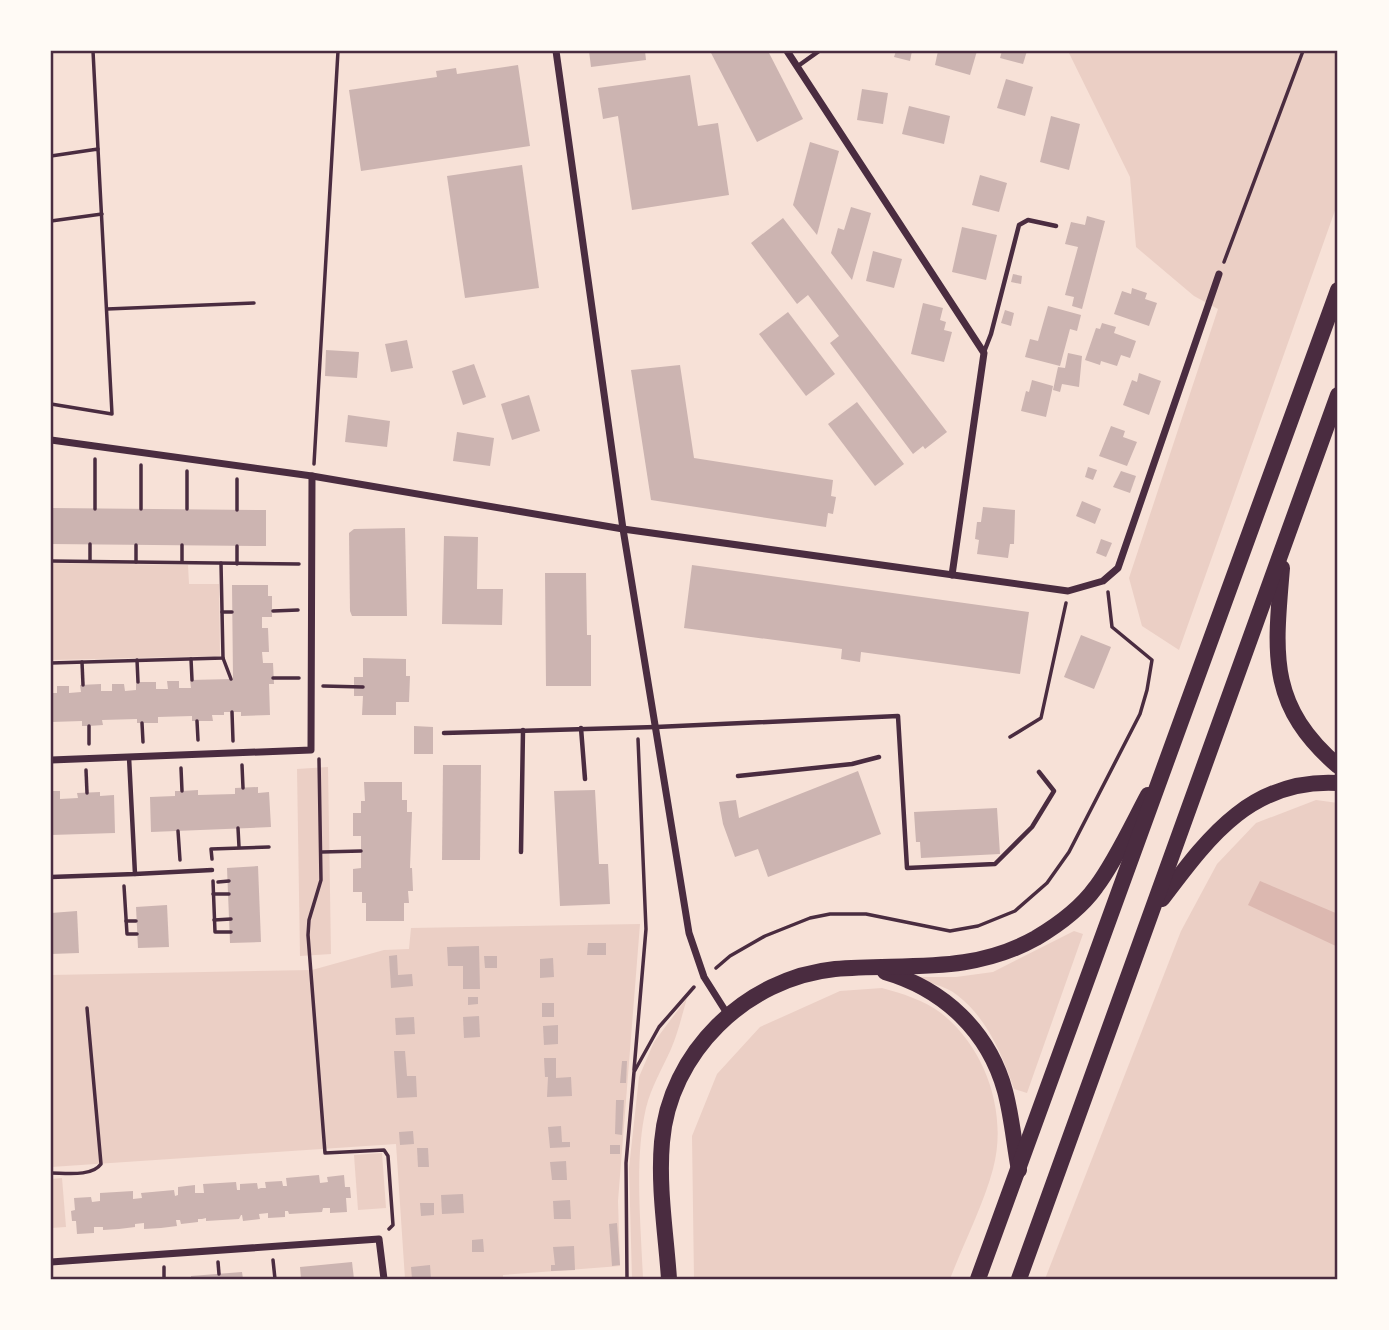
<svg xmlns="http://www.w3.org/2000/svg" width="1389" height="1330" font-family="'IBM Plex Sans',sans-serif">
<style>
.green{fill:#ebcfc5}
.water{fill:#dcb8b0}
.building{fill:#ccb4b1}
.lines{fill:none;stroke-linecap:round;stroke-linejoin:round}
.path{stroke:#4a2c40;stroke-width:3.5}
.service{stroke:#4a2c40;stroke-width:4.5}
.minor{stroke:#4a2c40;stroke-width:7}
.trunk{stroke:#4a2c40;stroke-width:16}
.neatline{fill:none;stroke:#4a2c40;stroke-width:2.5}
</style>
<rect width="100%" height="100%" fill="#f7e1d7"/>
<g class="green">
<polygon points="1068,51 1338,51 1338,202 1179,650 1142,626 1129,578 1218,309 1194,296 1136,247 1130,177"/>
<polygon points="51,563 188,565 189,584 219,584 220,656 51,660"/>
<polygon points="328,767 331,954 300,956 297,769"/>
<polygon points="1316,800 1338,803 1338,1279 1045,1279 1181,931 1217,864 1256,823"/>
<polygon points="640,924 618,1201 620,1266 503,1275 503,1279 405,1279 396,1144 51,1167 51,975 312,970 384,950 409,949 411,928"/>
<path d="M1074,931L1083,934L1027,1093L1014,1089C1002,1054 987,1018 957,995C945,985 925,982 910,977H956L993,972Z"/>
<path d="M882,988C903,994 924,1000 941,1013C986,1048 1008,1114 993,1169C984,1203 963,1245 950,1279H694L692,1136L717,1074L760,1027L840,991Z"/>
<path d="M687,998C682,1015 678,1033 671,1049C662,1069 651,1087 646,1108C634,1159 641,1226 643,1279H632L629,1168L639,1077L654,1042Z"/>
<polygon points="382,1153 386,1208 358,1210 354,1155"/>
<polygon points="62,1178 66,1227 51,1228 51,1179"/>
</g>
<polygon class="water" points="1260,881 1338,914 1338,947 1248,905"/>
<g class="building">
<polygon points="589,51 645,51 646,60 591,67"/>
<polygon points="710,51 768,51 803,119 757,142"/>
<polygon points="896,51 912,51 910,61 894,57"/>
<polygon points="938,51 977,51 970,75 935,65"/>
<polygon points="1002,51 1027,51 1023,64 1000,58"/>
<polygon points="518,65 530,146 361,171 349,90 437,77 436,71 456,68 457,74"/>
<polygon points="690,75 698,126 718,123 729,195 632,210 618,116 603,119 598,88"/>
<polygon points="1006,79 1033,87 1025,116 997,108"/>
<polygon points="862,89 888,93 883,124 857,120"/>
<polygon points="909,106 950,116 944,144 902,134"/>
<polygon points="1051,116 1080,124 1069,170 1040,162"/>
<polygon points="810,142 839,151 817,235 793,205"/>
<polygon points="522,165 539,288 465,298 447,176"/>
<polygon points="980,175 1007,183 999,212 972,205"/>
<polygon points="851,207 871,213 852,280 831,253 838,228 844,230"/>
<polygon points="1087,216 1105,221 1082,309 1072,306 1074,297 1065,295 1078,247 1065,244 1071,222 1085,225"/>
<polygon points="783,218 947,432 925,449 923,446 913,454 830,343 839,336 808,295 797,304 751,243"/>
<polygon points="962,227 997,235 986,280 952,272"/>
<polygon points="873,251 902,259 894,288 866,281"/>
<polygon points="1013,274 1022,276 1021,284 1011,282"/>
<polygon points="1132,288 1147,293 1145,299 1157,303 1149,326 1114,314 1122,291 1131,294"/>
<polygon points="923,303 943,308 940,320 946,322 944,330 952,332 944,362 911,354"/>
<polygon points="1048,306 1081,315 1077,331 1070,329 1060,366 1025,357 1030,339 1038,341"/>
<polygon points="1005,310 1014,313 1011,326 1001,323"/>
<polygon points="788,312 835,374 806,396 759,334"/>
<polygon points="1102,323 1116,327 1114,333 1136,341 1130,358 1121,355 1117,366 1101,361 1100,365 1085,360 1096,328 1100,329"/>
<polygon points="407,340 413,368 391,372 385,344"/>
<polygon points="326,350 359,352 357,378 325,376"/>
<polygon points="1068,353 1082,356 1079,387 1062,384 1060,392 1053,390 1058,367 1065,368"/>
<polygon points="474,364 486,397 463,405 452,371"/>
<polygon points="680,365 694,458 833,480 831,496 836,497 833,514 828,513 826,527 651,500 631,370"/>
<polygon points="1139,373 1161,381 1149,415 1123,405 1132,380 1137,382"/>
<polygon points="1032,380 1053,386 1046,417 1021,411 1026,391 1029,392"/>
<polygon points="529,395 540,431 512,440 501,404"/>
<polygon points="857,402 904,464 875,486 828,424"/>
<polygon points="348,415 390,421 387,447 345,442"/>
<polygon points="1111,426 1125,431 1123,437 1137,442 1127,466 1099,456"/>
<polygon points="457,432 494,438 490,466 453,461"/>
<polygon points="1088,467 1097,470 1093,480 1085,477"/>
<polygon points="1121,471 1136,476 1130,493 1113,487"/>
<polygon points="1082,501 1101,509 1095,524 1076,516"/>
<polygon points="983,507 1015,510 1014,544 1010,544 1008,558 977,554 979,540 975,539 977,522 981,522"/>
<polygon points="51,508 266,510 266,546 51,544"/>
<polygon points="405,528 407,616 352,616 350,611 349,533 354,529"/>
<polygon points="444,536 478,537 477,589 503,589 502,625 442,624"/>
<polygon points="1101,539 1112,543 1106,557 1096,553"/>
<polygon points="692,565 1029,612 1020,674 861,652 860,662 841,659 842,649 684,628"/>
<polygon points="545,573 586,573 587,635 591,635 591,686 546,686"/>
<polygon points="232,585 268,585 268,596 272,596 272,617 262,617 262,628 268,628 269,652 262,652 263,663 273,663 274,684 269,684 270,715 241,716 241,712 224,712 224,715 212,715 213,721 192,721 192,716 158,717 158,723 137,723 137,719 102,720 103,725 89,726 82,726 82,721 51,722 51,693 57,693 57,686 69,686 69,693 81,692 80,685 101,684 101,691 112,691 112,684 124,684 125,691 136,690 136,682 156,682 156,689 168,689 167,681 179,681 179,688 191,688 190,680 233,679"/>
<polygon points="1081,635 1111,647 1094,689 1064,677"/>
<polygon points="363,658 406,659 406,676 410,676 409,702 396,702 396,715 362,715 363,696 354,696 354,677 363,677"/>
<polygon points="414,726 433,727 433,754 414,754"/>
<polygon points="443,765 481,765 480,860 442,860"/>
<polygon points="858,771 881,834 768,877 758,849 735,857 723,824 719,802 736,800 739,818"/>
<polygon points="364,782 402,782 402,800 407,800 407,812 412,812 410,868 412,868 413,891 408,891 409,903 404,903 404,921 366,921 366,903 362,903 362,892 353,892 353,869 361,868 361,836 353,836 353,813 361,813 361,801 365,801"/>
<polygon points="258,787 258,793 269,792 271,827 151,832 150,797 175,796 175,791 182,791 198,790 198,795 235,794 235,788"/>
<polygon points="595,790 599,864 608,864 610,904 560,906 554,791"/>
<polygon points="51,791 60,791 60,799 78,798 77,793 100,792 100,796 114,795 115,833 51,835"/>
<polygon points="997,808 1000,854 921,858 920,842 916,842 914,812"/>
<polygon points="258,866 261,942 230,943 227,868"/>
<polygon points="167,905 169,947 138,948 136,907"/>
<polygon points="77,911 79,953 51,954 51,913"/>
<polygon points="588,943 606,943 606,955 587,955"/>
<polygon points="479,946 480,989 463,989 463,966 448,966 447,947"/>
<polygon points="397,955 398,975 412,974 413,986 391,988 389,956"/>
<polygon points="484,956 497,956 497,968 485,968"/>
<polygon points="553,958 554,977 540,978 540,959"/>
<polygon points="468,997 478,997 478,1004 468,1005"/>
<rect x="542" y="1003" width="12" height="14"/>
<polygon points="479,1016 480,1037 464,1038 463,1017"/>
<polygon points="414,1017 415,1034 396,1035 395,1018"/>
<polygon points="558,1025 558,1044 544,1045 543,1026"/>
<polygon points="394,1051 405,1051 407,1076 416,1076 417,1097 397,1098"/>
<polygon points="544,1058 556,1058 556,1078 571,1077 572,1096 547,1097 548,1077 545,1077"/>
<polygon points="622,1061 627,1061 626,1083 620,1083"/>
<polygon points="616,1100 624,1100 622,1135 615,1134"/>
<polygon points="561,1126 562,1142 570,1142 570,1147 550,1148 548,1127"/>
<polygon points="413,1131 414,1144 400,1145 399,1132"/>
<rect x="610" y="1145" width="10" height="9"/>
<polygon points="417,1148 428,1148 429,1167 418,1167"/>
<polygon points="566,1161 567,1180 552,1180 550,1162"/>
<polygon points="319,1175 320,1183 328,1182 327,1177 344,1175 345,1187 350,1187 351,1198 346,1198 347,1212 330,1213 330,1208 323,1208 322,1212 289,1214 288,1211 285,1211 285,1217 268,1218 268,1213 259,1214 260,1219 243,1221 242,1215 241,1215 239,1219 206,1221 206,1218 202,1219 198,1219 198,1222 181,1224 180,1220 176,1220 177,1226 161,1228 144,1229 144,1223 135,1224 135,1227 119,1229 103,1230 103,1227 94,1227 94,1233 77,1234 76,1221 72,1221 71,1211 75,1210 74,1198 91,1197 92,1202 100,1201 100,1193 133,1191 133,1199 142,1198 141,1193 174,1190 175,1196 178,1195 178,1187 195,1185 195,1193 204,1193 203,1184 220,1183 236,1182 237,1190 240,1190 240,1184 257,1183 258,1189 261,1188 266,1188 265,1182 282,1181 283,1186 287,1186 286,1178"/>
<polygon points="463,1194 464,1213 442,1214 441,1195"/>
<polygon points="570,1200 571,1219 554,1219 553,1201"/>
<polygon points="420,1203 434,1203 434,1215 421,1216"/>
<polygon points="617,1223 620,1265 612,1266 609,1224"/>
<polygon points="483,1239 484,1252 472,1252 472,1240"/>
<polygon points="574,1246 575,1270 551,1271 551,1265 555,1265 553,1247"/>
<polygon points="352,1262 354,1279 301,1279 300,1267"/>
<polygon points="430,1265 431,1279 412,1279 411,1267"/>
<polygon points="242,1272 243,1279 191,1279 191,1276"/>
</g>
<g class="lines">
<g class="path">
<polyline points="93,51 98,149"/>
<polyline points="51,156 98,149 112,414 51,404"/>
<polyline points="51,221 102,214"/>
<polyline points="1224,262 1303,51"/>
<polyline points="107,309 254,303"/>
<polyline points="314,464 338,51"/>
<polyline points="95,509 95,459"/>
<polyline points="141,509 141,465"/>
<polyline points="187,509 187,471"/>
<polyline points="237,510 237,479"/>
<polyline points="237,546 237,564"/>
<polyline points="90,560 90,544"/>
<polyline points="51,561 299,564"/>
<polyline points="182,561 182,545"/>
<polyline points="136,562 136,545"/>
<polyline points="273,611 298,610"/>
<polyline points="222,612 232,612"/>
<polyline points="223,658 231,679"/>
<polyline points="191,659 192,680"/>
<polyline points="137,660 138,682"/>
<polyline points="82,662 83,685"/>
<polyline points="51,663 223,658 221,563"/>
<polyline points="273,678 299,678"/>
<polyline points="323,686 363,687"/>
<polyline points="232,712 233,741"/>
<polyline points="197,721 198,740"/>
<polyline points="142,723 143,742"/>
<polyline points="89,726 89,744"/>
<polyline points="1010,737 1041,718 1066,603"/>
<polyline points="319,759 321,880 309,920 308,935 325,1153 384,1150 388,1156 393,1225 389,1229"/>
<polyline points="242,765 243,788"/>
<polyline points="181,768 182,791"/>
<polyline points="86,770 87,793"/>
<polyline points="238,828 239,847"/>
<polyline points="178,831 180,860"/>
<polyline points="322,852 361,851"/>
<polyline points="212,859 211,849 269,847"/>
<polyline points="213,881 215,932 231,932"/>
<polyline points="218,882 229,881"/>
<polyline points="124,886 127,934 137,934"/>
<polyline points="213,894 229,894"/>
<polyline points="214,920 231,919"/>
<polyline points="126,921 136,921"/>
<polyline points="716,968 730,956 765,936 810,918 830,914 866,914 950,931 978,926 1015,911 1047,883 1069,852 1140,714 1147,690 1152,660 1112,627 1108,592"/>
<polyline points="634,1070 646,929 638,739"/>
<path d="M51,1173C65,1173 92,1177 101,1164L87,1008"/>
<polyline points="273,1260 275,1279"/>
<polyline points="218,1262 219,1274"/>
<polyline points="164,1267 164,1279"/>
<polyline points="627,1279 626,1163 634,1072 659,1027 694,987"/>
</g>
<g class="service">
<polyline points="798,66 819,51"/>
<polyline points="984,352 991,334 1019,225 1028,220 1056,226"/>
<polyline points="581,728 585,779"/>
<polyline points="444,733 656,727 898,716 907,868 995,864 1032,827 1054,791 1039,772"/>
<polyline points="738,776 852,764 879,757"/>
<polyline points="521,852 523,730"/>
<polyline points="135,874 212,870"/>
<polyline points="51,877 135,874 129,757"/>
</g>
<g class="minor">
<polyline points="556,51 623,529 689,933 704,977 728,1015"/>
<polyline points="787,51 984,353 952,575"/>
<polyline points="51,440 312,476 623,529 1068,591 1103,581 1118,568 1219,274"/>
<polyline points="51,760 311,750 312,476"/>
<polyline points="51,1262 379,1239 384,1279"/>
</g>
<g class="trunk">
<path d="M1282,568C1275,653 1267,705 1338,766"/>
<path d="M1162,899C1208,838 1251,778 1338,783"/>
<path d="M885,972C944,989 989,1032 1005,1091C1012,1117 1014,1144 1019,1170"/>
<path d="M669,1279C666,1234 658,1187 662,1142C669,1053 746,978 835,969C906,963 970,975 1036,938C1058,925 1081,908 1096,887C1115,862 1133,823 1148,795"/>
<polyline points="978,1279 1338,290"/>
<polyline points="1019,1279 1338,395"/>
</g>
</g>
<rect width="1389" height="1330" fill="none" stroke="#fffaf5" stroke-width="105"/>
<rect x="52" y="52" width="1284" height="1226" class="neatline"/>
</svg>
